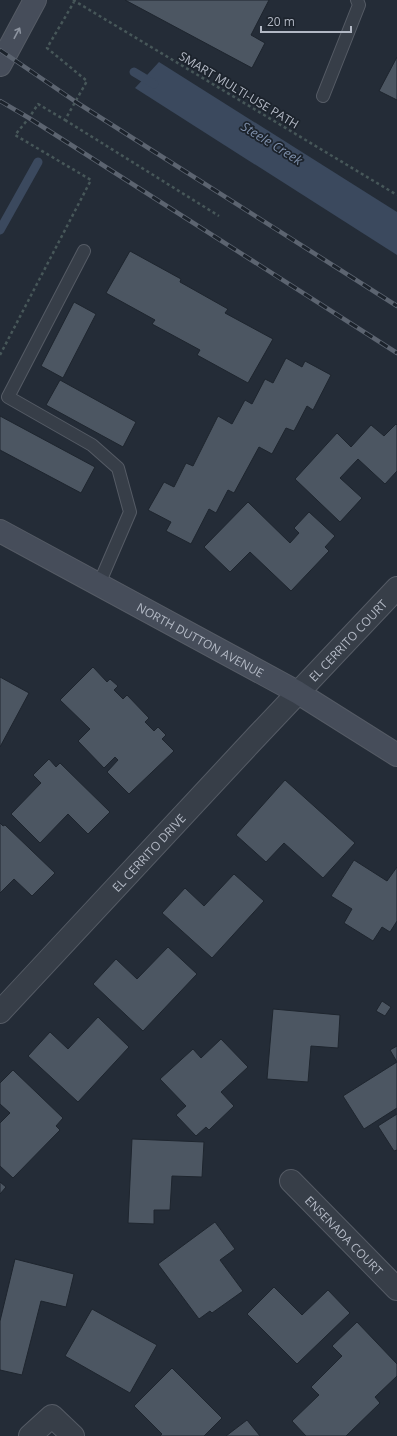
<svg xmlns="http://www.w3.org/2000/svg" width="397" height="1436" font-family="'Open Sans',sans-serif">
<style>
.water{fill:#3b495e}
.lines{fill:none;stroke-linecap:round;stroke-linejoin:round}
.stream{stroke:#3b495e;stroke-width:9}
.building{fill:#4c5662;stroke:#1e252e}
.service-casing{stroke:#555b65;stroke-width:14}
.minor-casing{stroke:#555b65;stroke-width:24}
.secondary-casing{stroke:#555b65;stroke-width:24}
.path{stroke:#475759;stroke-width:2.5;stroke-dasharray:3 3;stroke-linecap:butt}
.service{stroke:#373e48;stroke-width:12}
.minor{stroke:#373e48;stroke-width:22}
.secondary{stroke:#464d5a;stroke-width:22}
.rail-casing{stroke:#5c6470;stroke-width:4.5}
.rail{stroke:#1c232c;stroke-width:3;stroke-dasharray:9;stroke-linecap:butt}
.oneway{stroke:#8c939f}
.labels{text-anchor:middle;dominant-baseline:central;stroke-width:3.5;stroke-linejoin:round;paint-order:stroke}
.street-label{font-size:12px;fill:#b2b8c4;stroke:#1c232c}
.water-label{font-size:13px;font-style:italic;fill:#7d8ea9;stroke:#1c232c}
</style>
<rect width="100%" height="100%" fill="#242c37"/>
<polygon class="water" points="159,62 397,212 397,255 135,88"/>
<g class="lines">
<g class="stream">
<polyline points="134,72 154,84"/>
<polyline points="0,230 38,162"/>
</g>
</g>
<g class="building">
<polygon points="125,0 269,0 251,35 265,43 252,68"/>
<polygon points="397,57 397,100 379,91"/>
<polygon points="130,251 181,279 180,282 228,309 225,313 273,339 248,383 197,355 200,350 152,324 155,320 106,293"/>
<polygon points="74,302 96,314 63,378 41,366"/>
<polygon points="286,358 302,367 305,361 331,375 313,410 307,406 294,431 286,428 272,454 259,447 234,493 228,490 216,513 209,509 191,544 166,531 171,522 148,510 164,482 174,487 186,463 193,466 218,416 232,424 245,400 252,404 265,379 273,383"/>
<polygon points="60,380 136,422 123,447 46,405"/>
<polygon points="0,416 95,467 81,493 0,450"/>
<polygon points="396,424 397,425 397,471 385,484 358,459 340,478 362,498 340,522 295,479 337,433 351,447 371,425 384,436"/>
<polygon points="248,502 290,543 299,533 294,528 309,512 335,536 325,547 329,551 291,591 250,552 230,572 204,547"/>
<polygon points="93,667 107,682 110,679 118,686 114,690 123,699 127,695 149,718 145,722 154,731 158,727 166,735 162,739 174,751 129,794 107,772 118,760 115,757 104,768 78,741 90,729 60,700"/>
<polygon points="0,677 29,693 0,747"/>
<polygon points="49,759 56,767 60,763 110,812 88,834 68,814 40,843 11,814 41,783 33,775"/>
<polygon points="285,780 355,843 323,878 284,843 266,862 236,835"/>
<polygon points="0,823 3,826 5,825 55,873 32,896 14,879 0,893"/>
<polygon points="354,860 387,881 397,867 397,921 390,932 382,927 373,941 344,923 352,909 331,896"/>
<polygon points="234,874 264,901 212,958 162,913 185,888 204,906"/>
<polygon points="168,947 197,974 143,1031 93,984 116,959 137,979"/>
<polygon points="382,1001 391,1007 385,1016 376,1011"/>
<polygon points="273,1009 340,1015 338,1048 311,1046 308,1082 267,1079"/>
<polygon points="98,1017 129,1047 78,1102 28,1056 50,1032 68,1049"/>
<polygon points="221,1039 248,1067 221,1092 234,1106 209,1130 206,1127 196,1136 176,1115 186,1106 160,1079 193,1049 201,1058"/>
<polygon points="397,1046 397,1108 364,1129 343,1096 397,1062 390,1050"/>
<polygon points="13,1070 63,1118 56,1126 60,1130 13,1178 0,1166 0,1123 10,1113 0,1104 0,1083"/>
<polygon points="397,1114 397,1150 394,1151 378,1126"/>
<polygon points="132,1139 204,1142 202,1177 172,1176 170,1210 154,1210 154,1224 128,1223"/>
<polygon points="0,1182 6,1187 0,1194"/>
<polygon points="215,1222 235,1249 220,1260 243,1291 212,1313 210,1311 199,1319 158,1264"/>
<polygon points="15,1259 74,1274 66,1307 41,1301 22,1375 0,1370 0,1321"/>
<polygon points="274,1287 302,1315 328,1290 350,1313 297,1364 247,1314"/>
<polygon points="92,1309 157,1345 130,1393 65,1356"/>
<polygon points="357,1322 397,1364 397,1376 375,1397 380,1403 346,1436 306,1436 292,1421 319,1395 311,1387 342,1356 332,1346"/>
<polygon points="172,1368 222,1418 204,1436 160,1436 162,1434 134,1406"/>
<polygon points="247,1420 260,1436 226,1436"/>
</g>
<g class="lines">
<g class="service-casing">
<g id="service">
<polyline points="323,96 359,5 357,0"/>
<polyline points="84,251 8,397 92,445 118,468 130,512 99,584"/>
</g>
</g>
<g class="minor-casing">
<g id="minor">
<path id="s1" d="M0,1012L257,736L397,588"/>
<path id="s2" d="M291,1181L397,1289"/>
<polyline points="30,1436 52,1416 73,1436"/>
</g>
</g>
<g class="secondary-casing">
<g id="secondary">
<polyline points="0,65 35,0"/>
<path id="s3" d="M0,531L297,692L397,755"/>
</g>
</g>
<g class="path">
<polyline points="73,0 397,195"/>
<polyline points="65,120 219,216"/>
<polyline points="0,355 91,180 15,135 29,118 38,104 65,120 87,81 47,48 74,2"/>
</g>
<use href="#service" class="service"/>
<use href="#minor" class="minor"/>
<use href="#secondary" class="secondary"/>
<g class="rail-casing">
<g id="rail">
<polyline points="0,50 76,102 397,306"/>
<polyline points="0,101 29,118 397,353"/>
</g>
</g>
<use href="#rail" class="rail"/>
</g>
<defs><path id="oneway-shaft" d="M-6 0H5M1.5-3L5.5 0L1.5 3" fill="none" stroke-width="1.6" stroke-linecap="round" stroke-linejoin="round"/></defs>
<use class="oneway" href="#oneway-shaft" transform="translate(17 33) rotate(-62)"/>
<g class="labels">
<g class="street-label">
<text transform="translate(239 90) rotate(31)">SMART MULTI-USE PATH</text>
<text stroke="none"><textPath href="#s3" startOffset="228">NORTH DUTTON AVENUE</textPath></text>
<text stroke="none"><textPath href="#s1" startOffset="509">EL CERRITO COURT</textPath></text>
<text stroke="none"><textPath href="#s1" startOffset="218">EL CERRITO DRIVE</textPath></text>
<text stroke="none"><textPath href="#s2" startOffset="76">ENSENADA COURT</textPath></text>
</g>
<g class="water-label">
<text transform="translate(272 143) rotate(32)">Steele Creek</text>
</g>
</g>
<path d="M261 26v6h90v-6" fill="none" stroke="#b2b8c4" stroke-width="2"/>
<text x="267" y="26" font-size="12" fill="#b2b8c4" stroke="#1c232c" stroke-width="3" paint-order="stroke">20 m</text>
</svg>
